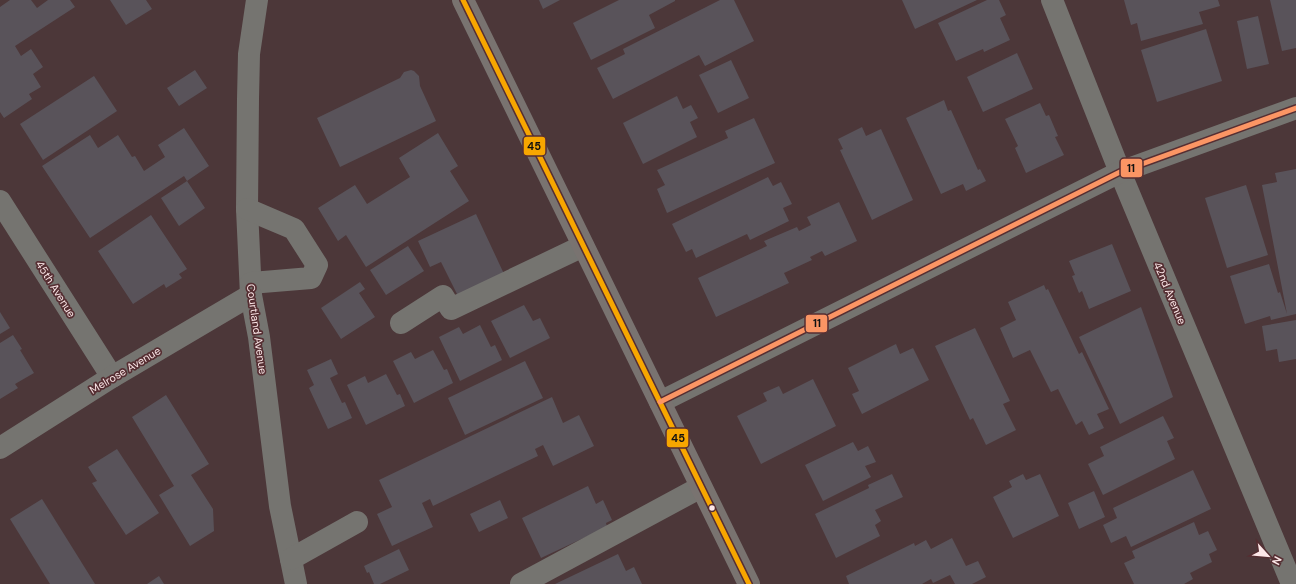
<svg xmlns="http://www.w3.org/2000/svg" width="1296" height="584" font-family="'DM Sans',sans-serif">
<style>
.building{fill:#59535a}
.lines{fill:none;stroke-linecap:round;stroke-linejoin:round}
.minor{stroke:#757470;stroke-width:22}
.major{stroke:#797370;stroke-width:22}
.bus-1-casing{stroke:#552e32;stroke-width:8}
.bus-2-casing{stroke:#552e32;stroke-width:8}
.bus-1{stroke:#f7a600;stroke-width:5}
.bus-2{stroke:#fb9564;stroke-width:5}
.bus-dot{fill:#fce7e8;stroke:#552e32;stroke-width:1.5}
.labels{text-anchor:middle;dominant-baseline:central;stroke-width:3.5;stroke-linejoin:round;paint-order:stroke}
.street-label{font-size:11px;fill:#fce7e8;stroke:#552e32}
.line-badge{stroke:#552e32;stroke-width:1.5}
.pale-badge-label{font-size:11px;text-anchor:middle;font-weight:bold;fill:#111}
</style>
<rect width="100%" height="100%" fill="#4c3739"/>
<g class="building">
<polygon points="10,0 31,0 37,8 48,0 70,0 75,7 15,46 21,56 31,49 43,67 33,74 41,87 29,94 32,99 4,118 0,112 0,7"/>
<polygon points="110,0 146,0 152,9 126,25"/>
<polygon points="539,0 560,0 543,9"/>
<polygon points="619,0 675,0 675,1 649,15 655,28 591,60 573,23"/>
<polygon points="720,0 734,0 754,41 705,66 699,55 613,99 597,68 625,54 623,49"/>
<polygon points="902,0 977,0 915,29"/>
<polygon points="987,0 999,0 1006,15 1000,18 1010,40 984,52 983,49 956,61 938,23"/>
<polygon points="1124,0 1218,0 1220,6 1199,12 1203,24 1141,41 1137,23 1131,25"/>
<polygon points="1270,0 1296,0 1296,48 1282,51"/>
<polygon points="1258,16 1269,64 1247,69 1237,21"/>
<polygon points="1206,29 1222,81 1157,102 1141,50"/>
<polygon points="1017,53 1033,89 983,112 967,77"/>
<polygon points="731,60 749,98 718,113 699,75"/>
<polygon points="195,70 207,88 179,106 167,88"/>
<polygon points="411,70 414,71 419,76 420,86 436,121 340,167 317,118 400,78 404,72"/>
<polygon points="94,76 117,111 43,160 20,124"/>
<polygon points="677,96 683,109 691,105 698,118 690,122 697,137 643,164 623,123"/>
<polygon points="944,100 948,111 951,110 978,170 980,169 986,181 966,191 963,184 941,194 906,118"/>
<polygon points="1040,103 1046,116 1049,115 1058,136 1055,137 1064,155 1026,173 1015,148 1018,146 1005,119"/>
<polygon points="754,118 775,163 667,213 657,189 665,185 657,170 728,138 725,131"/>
<polygon points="862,127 866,136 881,129 913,200 872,220 840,150 843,149 838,139"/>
<polygon points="184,128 209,166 187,181 184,176 90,238 42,166 90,135 98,148 118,135 132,157 135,156 144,171 165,157 158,145"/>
<polygon points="438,133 458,166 450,171 469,201 366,267 346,235 338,241 318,208 355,185 367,204 410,177 399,158"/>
<polygon points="1296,169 1296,314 1271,320 1270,316 1245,324 1230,276 1269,264 1278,293 1280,292 1287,314 1262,185 1277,182 1275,173"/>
<polygon points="768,177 773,186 781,182 792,204 783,208 789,221 750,240 747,234 696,258 692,249 686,252 672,224"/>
<polygon points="187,181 205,208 179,226 161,198"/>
<polygon points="1246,185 1268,255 1227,268 1205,198"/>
<polygon points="839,202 857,241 825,256 822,251 810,257 812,260 784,273 789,283 716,317 698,278 767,246 764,241 797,227 799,231 811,225 807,217"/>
<polygon points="476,214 505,276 459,298 441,262 430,267 418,241"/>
<polygon points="151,215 187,269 179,274 182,278 166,288 164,284 133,304 98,251"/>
<polygon points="1112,244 1131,291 1089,309 1082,291 1079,293 1072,276 1075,275 1069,261"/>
<polygon points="408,246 424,271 386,295 370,270"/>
<polygon points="360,282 365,289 359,293 375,317 341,339 321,308"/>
<polygon points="1044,285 1046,290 1048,289 1079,354 1082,352 1109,409 1097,414 1104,428 1089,435 1082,421 1076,425 1058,389 1051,392 1030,350 1013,358 1000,328 1016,320 1008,302"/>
<polygon points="524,305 533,321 540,318 550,338 510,358 491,321"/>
<polygon points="1141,307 1173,397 1120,424 1079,337"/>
<polygon points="0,312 10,328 0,334"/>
<polygon points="1296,320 1296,359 1279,362 1277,349 1266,351 1262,326"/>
<polygon points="480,325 491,347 495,345 502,360 460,381 439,337 459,327 463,334"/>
<polygon points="975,328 1010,401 1003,404 1016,430 986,445 973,418 970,420 935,346"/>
<polygon points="13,335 22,349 20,350 34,373 15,384 18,388 0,399 0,343"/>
<polygon points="896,344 900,354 913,348 929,380 862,414 852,394 859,391 848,368"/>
<polygon points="433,350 444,370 447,369 453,383 414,403 393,361 411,352 415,359"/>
<polygon points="331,359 338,374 330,378 342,403 345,402 352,418 328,429 309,388 314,385 307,370"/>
<polygon points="525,361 543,398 465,435 448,398"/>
<polygon points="386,374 397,395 400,394 405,406 366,425 347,385 365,376 368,383"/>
<polygon points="813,379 836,426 761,464 737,416 767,401 763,393 779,386 783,394"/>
<polygon points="166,395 209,464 191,475 213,509 214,531 190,546 159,495 174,486 132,417"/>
<polygon points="552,397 563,423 579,415 594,446 553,466 543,445 535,449 538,456 433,506 430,499 422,503 433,527 392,546 377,514 392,507 379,480"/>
<polygon points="1163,416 1174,438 1167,441 1175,459 1103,495 1088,464 1104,456 1100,447"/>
<polygon points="853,442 858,451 868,446 876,462 865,466 871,477 823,501 805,465"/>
<polygon points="117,449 159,513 126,535 92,483 97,481 88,467"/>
<polygon points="1193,470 1211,509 1131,547 1126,536 1111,543 1103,525 1117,518 1113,508"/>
<polygon points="892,474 903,497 875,510 881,521 875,525 880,536 836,558 815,514 869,488 868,485"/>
<polygon points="1023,474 1026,480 1040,474 1059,516 1013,538 993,497 1012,487 1009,481"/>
<polygon points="588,486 596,504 603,500 612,520 606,523 607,527 541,558 522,518"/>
<polygon points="1094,491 1105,517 1079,529 1068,503"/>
<polygon points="42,499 95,584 50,584 10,519"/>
<polygon points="500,500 508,518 479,532 470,514"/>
<polygon points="1194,522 1199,535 1208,531 1217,550 1209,554 1212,562 1190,573 1193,579 1184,584 1134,584 1124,563 1135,558 1132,551"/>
<polygon points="952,538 966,566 978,561 986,577 972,584 955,584 950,575 933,583 931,579 922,584 849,584 846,576 914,543 915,546 926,540 931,549"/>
<polygon points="399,549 409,570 380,584 374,584 369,572 367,573 364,566"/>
<polygon points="618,554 626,571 634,567 642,584 555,584"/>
<polygon points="159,576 164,584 147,584"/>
</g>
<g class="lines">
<g class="minor">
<polyline points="257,0 249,54 248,99 247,209 251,295 259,337 280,506 296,584"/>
<polyline points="1052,0 1120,172 1292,584"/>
<polyline points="0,201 112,377"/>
<polyline points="247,209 294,229 317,265 311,278 251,283"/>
<polyline points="401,323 443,296 451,309 583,246"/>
<polyline points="660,402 1120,172 1296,108"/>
<polyline points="0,448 112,377 251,295"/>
<polyline points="291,559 357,522"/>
<polyline points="521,584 701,487"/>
</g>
<polyline class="major" points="463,0 749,584"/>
<g class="bus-1-casing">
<polyline id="bus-1" points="463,0 749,584"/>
</g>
<g class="bus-2-casing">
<polyline id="bus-2" points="660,402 1120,172 1296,108"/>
</g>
<use href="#bus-1" class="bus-1"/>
<use href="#bus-2" class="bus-2"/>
</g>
<circle class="bus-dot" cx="712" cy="508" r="3.5"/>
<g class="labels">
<g class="street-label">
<text transform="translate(56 289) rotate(58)">45th Avenue</text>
<text transform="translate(1170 293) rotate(67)">42nd Avenue</text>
<text transform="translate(257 329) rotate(82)">Courtland Avenue</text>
<text transform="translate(125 370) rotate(-31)">Melrose Avenue</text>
</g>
</g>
<g class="line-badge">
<rect x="523" y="136" width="23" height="20" rx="4" fill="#f7a600"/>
<rect x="1120" y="158" width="23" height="20" rx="4" fill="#fb9564"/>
<rect x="805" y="314" width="23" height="19" rx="4" fill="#fb9564"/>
<rect x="666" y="428" width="23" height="20" rx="4" fill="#f7a600"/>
</g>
<g class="pale-badge-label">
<text x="534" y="150">45</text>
<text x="1131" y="172">11</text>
<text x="817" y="327">11</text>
<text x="678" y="442">45</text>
</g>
<g transform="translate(1268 556) rotate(117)" stroke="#552e32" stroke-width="3" paint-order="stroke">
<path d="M0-3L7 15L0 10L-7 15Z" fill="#fce7e8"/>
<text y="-6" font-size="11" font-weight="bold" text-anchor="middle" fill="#fce7e8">N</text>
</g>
</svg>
